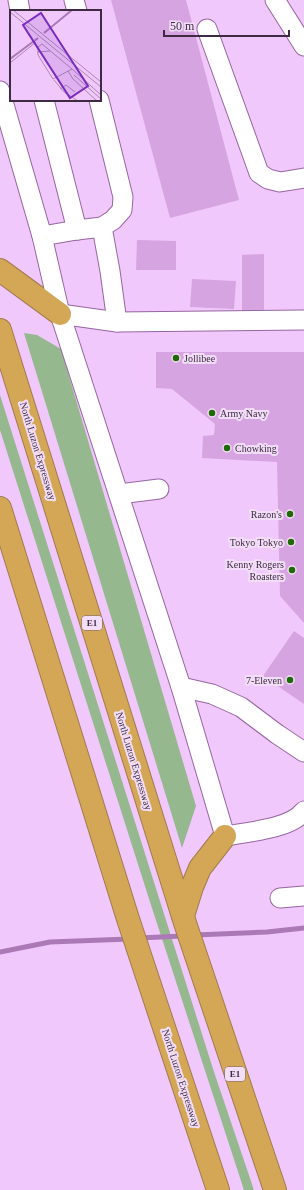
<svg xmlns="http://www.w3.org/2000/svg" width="304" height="1190" font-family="'Times New Roman',serif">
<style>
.green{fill:#96b88f}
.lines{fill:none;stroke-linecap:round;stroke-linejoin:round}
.stream{stroke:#ab79b6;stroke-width:5}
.building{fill:#d7a4e2}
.minor-casing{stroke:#9666a1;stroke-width:21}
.highway-casing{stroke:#a07b4f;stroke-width:24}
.minor{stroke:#fff;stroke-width:19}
.highway{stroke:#d4a756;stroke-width:22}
.poi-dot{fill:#1f6905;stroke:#f3def7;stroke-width:1.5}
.labels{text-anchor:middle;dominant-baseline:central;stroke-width:4;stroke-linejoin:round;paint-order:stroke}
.shield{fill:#f3def7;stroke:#746079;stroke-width:1}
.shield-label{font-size:9px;font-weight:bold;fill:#3e2a43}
.poi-label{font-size:10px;fill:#3e2a43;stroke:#f3def7;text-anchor:end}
.street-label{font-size:10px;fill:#3e2a43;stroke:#f3def7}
.inset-river{fill:none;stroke:#ab79b6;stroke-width:2}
.inset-road{fill:none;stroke:#a989b1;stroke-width:1}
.view{fill:#7b2cbf;fill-opacity:0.15;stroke:#7b2cbf;stroke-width:2}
.inset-edge{fill:none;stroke:#3e2a43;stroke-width:2}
</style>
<rect width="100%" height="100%" fill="#f1c8fb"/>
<g class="green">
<polygon points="24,333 37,335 61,349 196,806 182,848"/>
<polygon points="0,395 214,1072 254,1190 244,1190 150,902 0,430"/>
</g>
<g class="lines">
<g class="stream">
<polyline points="195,935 267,932 304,928"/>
<polyline points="139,938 183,936"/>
<polyline points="0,952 50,942 129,939"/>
</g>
</g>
<g class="building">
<polygon points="111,0 186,0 239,200 170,218"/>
<polygon points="137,240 176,241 176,270 136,270"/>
<polygon points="264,254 264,311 242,311 242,255"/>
<polygon points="192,279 236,281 234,309 190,307"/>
<polygon points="156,352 304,352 304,623 280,596 277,462 202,458 203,436 214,435 215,424 172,389 156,388"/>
<polygon points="294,631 304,638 304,704 263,676"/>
</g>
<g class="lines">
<g class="minor-casing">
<g id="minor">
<polyline points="18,0 20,11"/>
<polyline points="74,0 77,11"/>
<polyline points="275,0 304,46"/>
<polyline points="207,29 259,173 268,179 280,182 304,178"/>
<path d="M0,91L42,236L60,314L181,687L225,836C247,832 291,829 304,811"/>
<polyline points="44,100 77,230"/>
<polyline points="102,227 110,271 117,322"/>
<polyline points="42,236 77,230 102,227 113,220 122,210 123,197 99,100"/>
<polyline points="60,314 117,322 304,320"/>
<polyline points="119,494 159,489"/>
<polyline points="181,687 212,694 241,707 277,734 304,752"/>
<polyline points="280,898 304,896"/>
</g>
</g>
<g class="highway-casing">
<g id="highway">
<polyline points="0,270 60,314"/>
<polyline points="0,330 185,923 275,1190"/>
<polyline points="0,508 128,919 218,1190"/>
<polyline points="183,916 192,887 200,868 225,836"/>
</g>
</g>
<use href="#minor" class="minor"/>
<use href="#highway" class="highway"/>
</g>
<g class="poi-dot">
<circle cx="176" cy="358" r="4"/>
<circle cx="212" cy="413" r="4"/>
<circle cx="227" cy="448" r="4"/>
<circle cx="290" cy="514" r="4"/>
<circle cx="291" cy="542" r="4"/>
<circle cx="292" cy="570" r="4"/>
<circle cx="290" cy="680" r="4"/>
</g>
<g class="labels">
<g class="shield">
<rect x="82" y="616" width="20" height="14" rx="3"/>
<rect x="225" y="1067" width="20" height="14" rx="3"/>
</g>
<g class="shield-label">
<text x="92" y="623">E1</text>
<text x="235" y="1074">E1</text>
</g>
<g class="poi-label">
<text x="184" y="358" text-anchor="start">Jollibee</text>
<text x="220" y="413" text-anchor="start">Army Navy</text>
<text x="235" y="448" text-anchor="start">Chowking</text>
<text x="282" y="514">Razon's</text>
<text x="283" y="542">Tokyo Tokyo</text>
<text x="284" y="564">Kenny Rogers<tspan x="284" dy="12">Roasters</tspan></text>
<text x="282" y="680">7-Eleven</text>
</g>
<g class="street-label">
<text transform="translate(38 451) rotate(73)">North Luzon Expressway</text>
<text transform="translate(134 761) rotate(73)">North Luzon Expressway</text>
<text transform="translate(181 1078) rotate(72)">North Luzon Expressway</text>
</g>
</g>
<g transform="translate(10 10)">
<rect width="91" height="91" fill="#f1c8fb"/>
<path class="inset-river" d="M34,23L62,0M0,49L28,28"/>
<path class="inset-road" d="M3,0L91,72M0,2L91,77M27,42L40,41M0,53L26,32M62,59L43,69L28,45V37L32,34L62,59L91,85M58,61L63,69L87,91M64,65L91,89M44,70L54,82L68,91M50,79L56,75L65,82"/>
<path class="view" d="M31,3L78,76L60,88L13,15Z"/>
<rect width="91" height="91" class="inset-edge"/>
</g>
<path d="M164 30v6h125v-6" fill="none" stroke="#3e2a43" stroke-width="2"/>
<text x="170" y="30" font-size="12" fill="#3e2a43" stroke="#f3def7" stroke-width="3" paint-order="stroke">50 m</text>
</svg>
